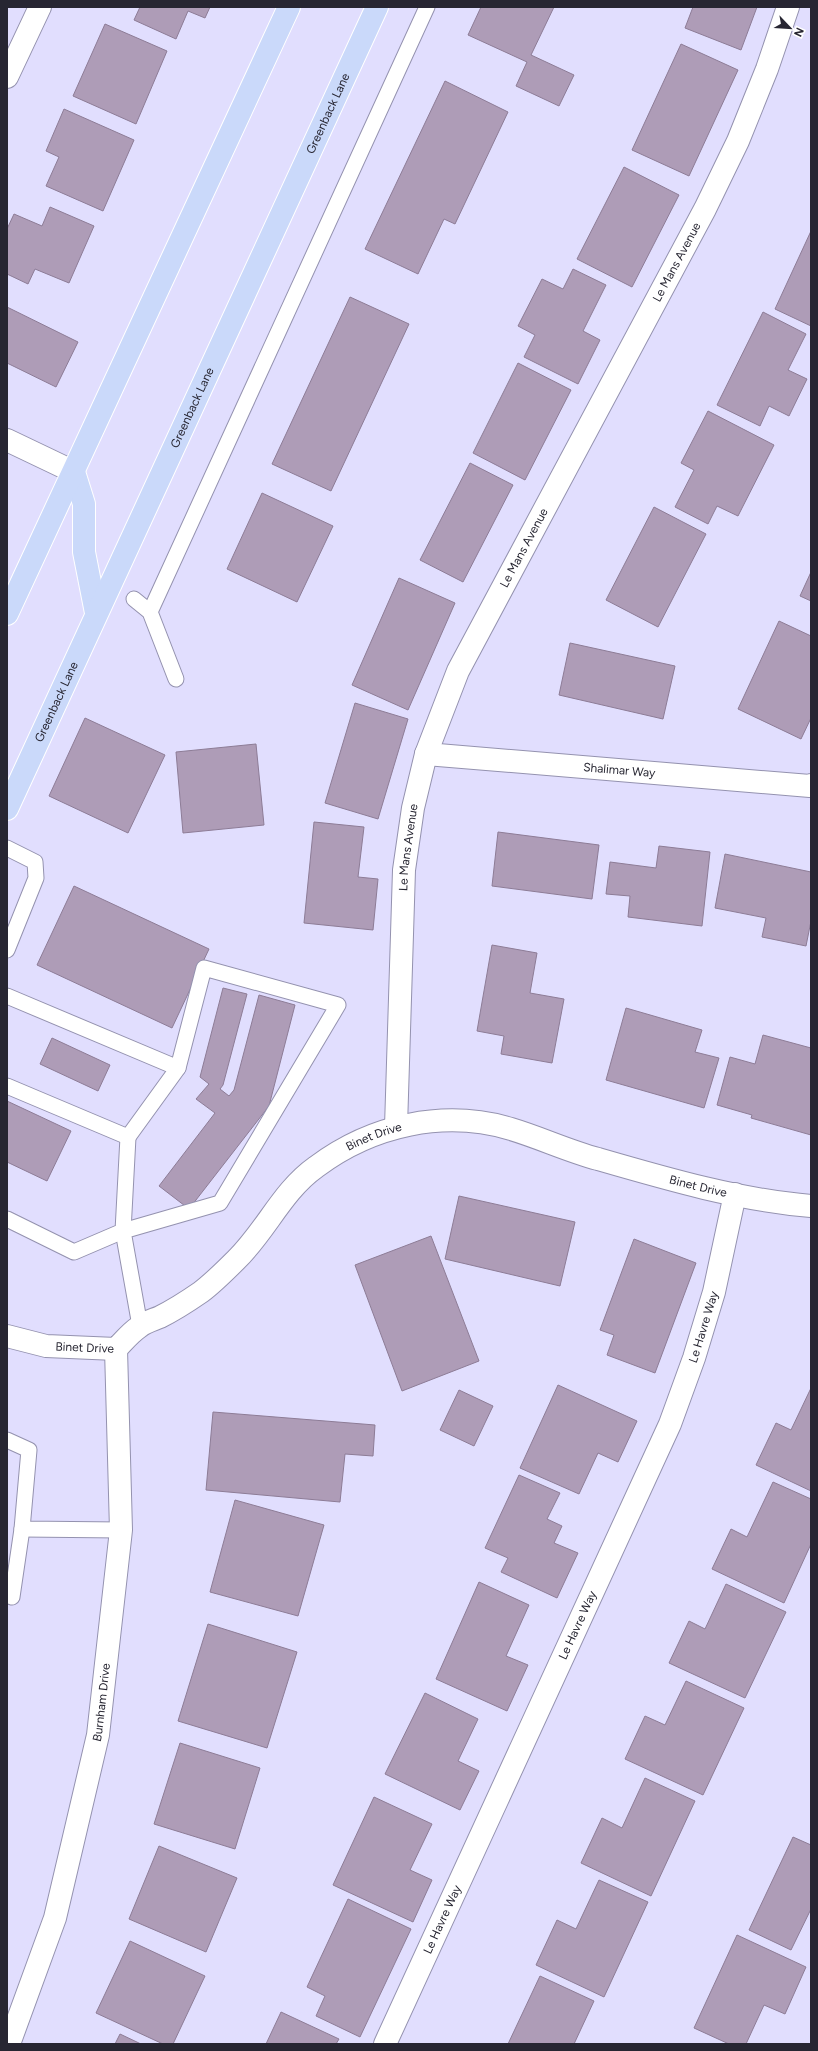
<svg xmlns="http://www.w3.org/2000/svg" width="818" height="2051" font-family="Figtree,sans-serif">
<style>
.building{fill:#ae9cb7;stroke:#8d7c96}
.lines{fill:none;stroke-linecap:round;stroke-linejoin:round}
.service-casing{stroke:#9492af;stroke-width:17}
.minor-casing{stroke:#9492af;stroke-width:24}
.primary-casing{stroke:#fff;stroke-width:24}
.service{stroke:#fff;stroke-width:15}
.minor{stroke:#fff;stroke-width:22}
.primary{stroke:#cad9fa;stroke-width:22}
.labels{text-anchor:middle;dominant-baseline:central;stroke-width:3.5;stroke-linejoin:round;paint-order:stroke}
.street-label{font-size:12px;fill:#272632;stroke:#fff}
</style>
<rect width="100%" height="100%" fill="#e1defe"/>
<g class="building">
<polygon points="140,7 210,7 205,18 188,11 176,39 134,20"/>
<polygon points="481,7 554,7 531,55 574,75 559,106 516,86 527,62 468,35"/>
<polygon points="693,7 757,7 741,50 685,28"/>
<polygon points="105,24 167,51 136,124 73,96"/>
<polygon points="681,44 738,70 689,176 632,150"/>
<polygon points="445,81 508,112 455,224 444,219 418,274 365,249"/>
<polygon points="64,109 134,140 103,211 46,186 59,157 46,151"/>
<polygon points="624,167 679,195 632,287 577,259"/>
<polygon points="50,207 94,226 69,283 35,269 28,284 7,274 7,229 14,214 42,226"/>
<polygon points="811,231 811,326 775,309"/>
<polygon points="573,269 606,285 583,331 600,340 578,384 524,357 535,335 518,326 542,279 563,289"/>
<polygon points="350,297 409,324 331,491 272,464"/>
<polygon points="7,307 78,342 56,387 7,363"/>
<polygon points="763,312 806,334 788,370 807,379 789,416 769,406 760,426 717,405"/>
<polygon points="518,363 571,390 525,480 473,453"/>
<polygon points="708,411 774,445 738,516 717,506 708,524 675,507 694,470 681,463"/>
<polygon points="470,463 513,485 463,582 420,560"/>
<polygon points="262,493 333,526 297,602 227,569"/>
<polygon points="654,507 706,534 658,627 606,600"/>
<polygon points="811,572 811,601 800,596"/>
<polygon points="399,578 455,603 408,710 352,685"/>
<polygon points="779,621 811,636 811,718 801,739 738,709"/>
<polygon points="570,643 675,666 663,719 559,695"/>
<polygon points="355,703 408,719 378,819 325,803"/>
<polygon points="85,718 165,755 128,833 49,796"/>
<polygon points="256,744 264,825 183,833 176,752"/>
<polygon points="314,822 364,827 358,877 378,879 373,930 304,923"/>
<polygon points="498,832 599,845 592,899 492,886"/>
<polygon points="659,846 710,852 702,926 628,917 630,896 606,894 610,862 656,868"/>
<polygon points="725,854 811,872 811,921 806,946 762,937 766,918 715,908"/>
<polygon points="74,886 209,949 172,1028 37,965"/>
<polygon points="492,945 537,953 530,993 564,999 552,1063 501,1054 504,1036 477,1031"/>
<polygon points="223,988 247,994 223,1085 220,1089 229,1096 234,1090 259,995 295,1005 269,1106 189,1209 159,1186 215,1113 196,1099 209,1084 200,1077"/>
<polygon points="626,1008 702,1030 695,1052 719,1058 704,1108 606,1080"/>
<polygon points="763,1035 811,1048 811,1135 751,1118 752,1115 717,1105 730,1057 755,1064"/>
<polygon points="52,1038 110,1065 98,1091 40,1064"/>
<polygon points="7,1101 71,1131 47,1181 7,1162"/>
<polygon points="459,1196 575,1222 560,1286 445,1259"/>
<polygon points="431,1236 479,1361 402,1391 355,1265"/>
<polygon points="634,1239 696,1263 655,1373 607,1355 614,1335 600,1330"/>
<polygon points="558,1385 637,1421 618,1462 598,1453 579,1494 520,1468"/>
<polygon points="811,1388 811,1491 756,1465 776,1423 791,1430"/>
<polygon points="459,1390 493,1406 474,1446 440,1430"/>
<polygon points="213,1412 375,1425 373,1456 345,1454 340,1502 206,1490"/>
<polygon points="519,1475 560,1493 547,1519 562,1526 554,1543 578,1553 557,1598 501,1572 508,1558 485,1548"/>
<polygon points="773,1482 811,1499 811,1544 784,1603 712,1569 731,1529 747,1537"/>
<polygon points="235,1500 324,1525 298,1616 210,1592"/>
<polygon points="479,1582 529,1605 506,1656 528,1665 507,1711 436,1679"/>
<polygon points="726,1584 786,1612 745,1698 669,1663 689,1621 705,1629"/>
<polygon points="208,1624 297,1652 267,1748 178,1721"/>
<polygon points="686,1681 744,1708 703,1795 625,1759 645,1716 665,1725"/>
<polygon points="425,1693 478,1719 458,1761 479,1771 460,1810 385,1774"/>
<polygon points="180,1743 260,1768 235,1849 154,1824"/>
<polygon points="645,1778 695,1801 651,1896 581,1863 602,1818 622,1828"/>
<polygon points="374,1797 432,1824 410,1870 432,1880 413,1922 333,1885"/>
<polygon points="793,1837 811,1845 811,1909 791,1950 749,1930"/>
<polygon points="159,1846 237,1878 206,1952 129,1919"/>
<polygon points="599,1880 648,1902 604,1997 536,1965 557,1920 576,1929"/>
<polygon points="348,1899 411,1929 360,2037 316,2016 325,1996 307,1987"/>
<polygon points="737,1935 806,1967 785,2014 764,2005 746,2044 729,2044 694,2028"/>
<polygon points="130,1941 205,1976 173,2044 163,2044 96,2013"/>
<polygon points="540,1976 594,2001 574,2044 508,2044"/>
<polygon points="281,2012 339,2039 336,2044 266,2044"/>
<polygon points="120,2034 141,2044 115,2044"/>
</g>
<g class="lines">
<g class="service-casing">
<g id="service">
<polyline points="134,599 150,612 176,679"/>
<polyline points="150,612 427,7"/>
<polyline points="7,848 35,862 36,878 7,950"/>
<polyline points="7,996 178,1068 204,968 338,1005 220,1203 123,1231 140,1326"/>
<polyline points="7,1086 128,1137 123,1231 74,1252 7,1219"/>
<polyline points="128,1137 178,1068"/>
<polyline points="7,1440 29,1450 22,1529 121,1530"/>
<polyline points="7,1595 12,1597 22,1529"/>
</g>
</g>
<g class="minor-casing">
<g id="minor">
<polyline points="7,77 40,7"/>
<polyline points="7,440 74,472"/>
<path id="s1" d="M426,754L810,786L811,785"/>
<path id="s2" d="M396,1127L404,870L413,808L426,754L458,671L705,209L738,141L767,69L788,7"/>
<path id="s3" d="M7,1336L46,1346L116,1349C123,1342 130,1333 139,1327C145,1322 153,1320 160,1317C174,1310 188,1301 201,1292C213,1283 225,1271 236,1260C266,1231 282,1191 316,1167C372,1125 444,1109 511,1129C541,1138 568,1151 598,1159C667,1179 739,1200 811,1206"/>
<path id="s4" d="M9,2044L55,1918L98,1735L121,1530L116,1349"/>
<path id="s5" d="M385,2044L670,1424L694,1358L714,1292L735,1194"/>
</g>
</g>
<g class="primary-casing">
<g id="primary">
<polyline points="74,472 84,504 84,552 96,613"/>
<polyline points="7,614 289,7"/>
<path id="s6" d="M7,809L377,7"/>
</g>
</g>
<use href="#service" class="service"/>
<use href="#minor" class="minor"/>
<use href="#primary" class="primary"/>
</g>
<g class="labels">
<g class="street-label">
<text stroke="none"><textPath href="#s6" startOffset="766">Greenback Lane</textPath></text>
<text stroke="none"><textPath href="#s2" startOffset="928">Le Mans Avenue</textPath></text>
<text stroke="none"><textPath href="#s6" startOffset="442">Greenback Lane</textPath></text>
<text stroke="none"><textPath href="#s2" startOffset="604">Le Mans Avenue</textPath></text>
<text stroke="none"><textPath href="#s6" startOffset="118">Greenback Lane</textPath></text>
<text stroke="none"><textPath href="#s1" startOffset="194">Shalimar Way</textPath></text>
<text stroke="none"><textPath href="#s2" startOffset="280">Le Mans Avenue</textPath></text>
<text stroke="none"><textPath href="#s3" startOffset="450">Binet Drive</textPath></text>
<text stroke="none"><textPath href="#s3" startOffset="786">Binet Drive</textPath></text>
<text stroke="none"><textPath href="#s5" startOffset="785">Le Havre Way</textPath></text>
<text stroke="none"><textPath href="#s3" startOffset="79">Binet Drive</textPath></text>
<text stroke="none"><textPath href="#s5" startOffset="461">Le Havre Way</textPath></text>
<text stroke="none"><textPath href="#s4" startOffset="355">Burnham Drive</textPath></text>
<text stroke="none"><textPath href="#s5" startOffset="137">Le Havre Way</textPath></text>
</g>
</g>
<rect width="818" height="2051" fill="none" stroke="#272632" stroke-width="16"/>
<g transform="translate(790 28) rotate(115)" stroke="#ffffff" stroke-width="3" paint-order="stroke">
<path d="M0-3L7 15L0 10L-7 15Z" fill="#272632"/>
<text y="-6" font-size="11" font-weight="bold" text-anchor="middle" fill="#272632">N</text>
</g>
</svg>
